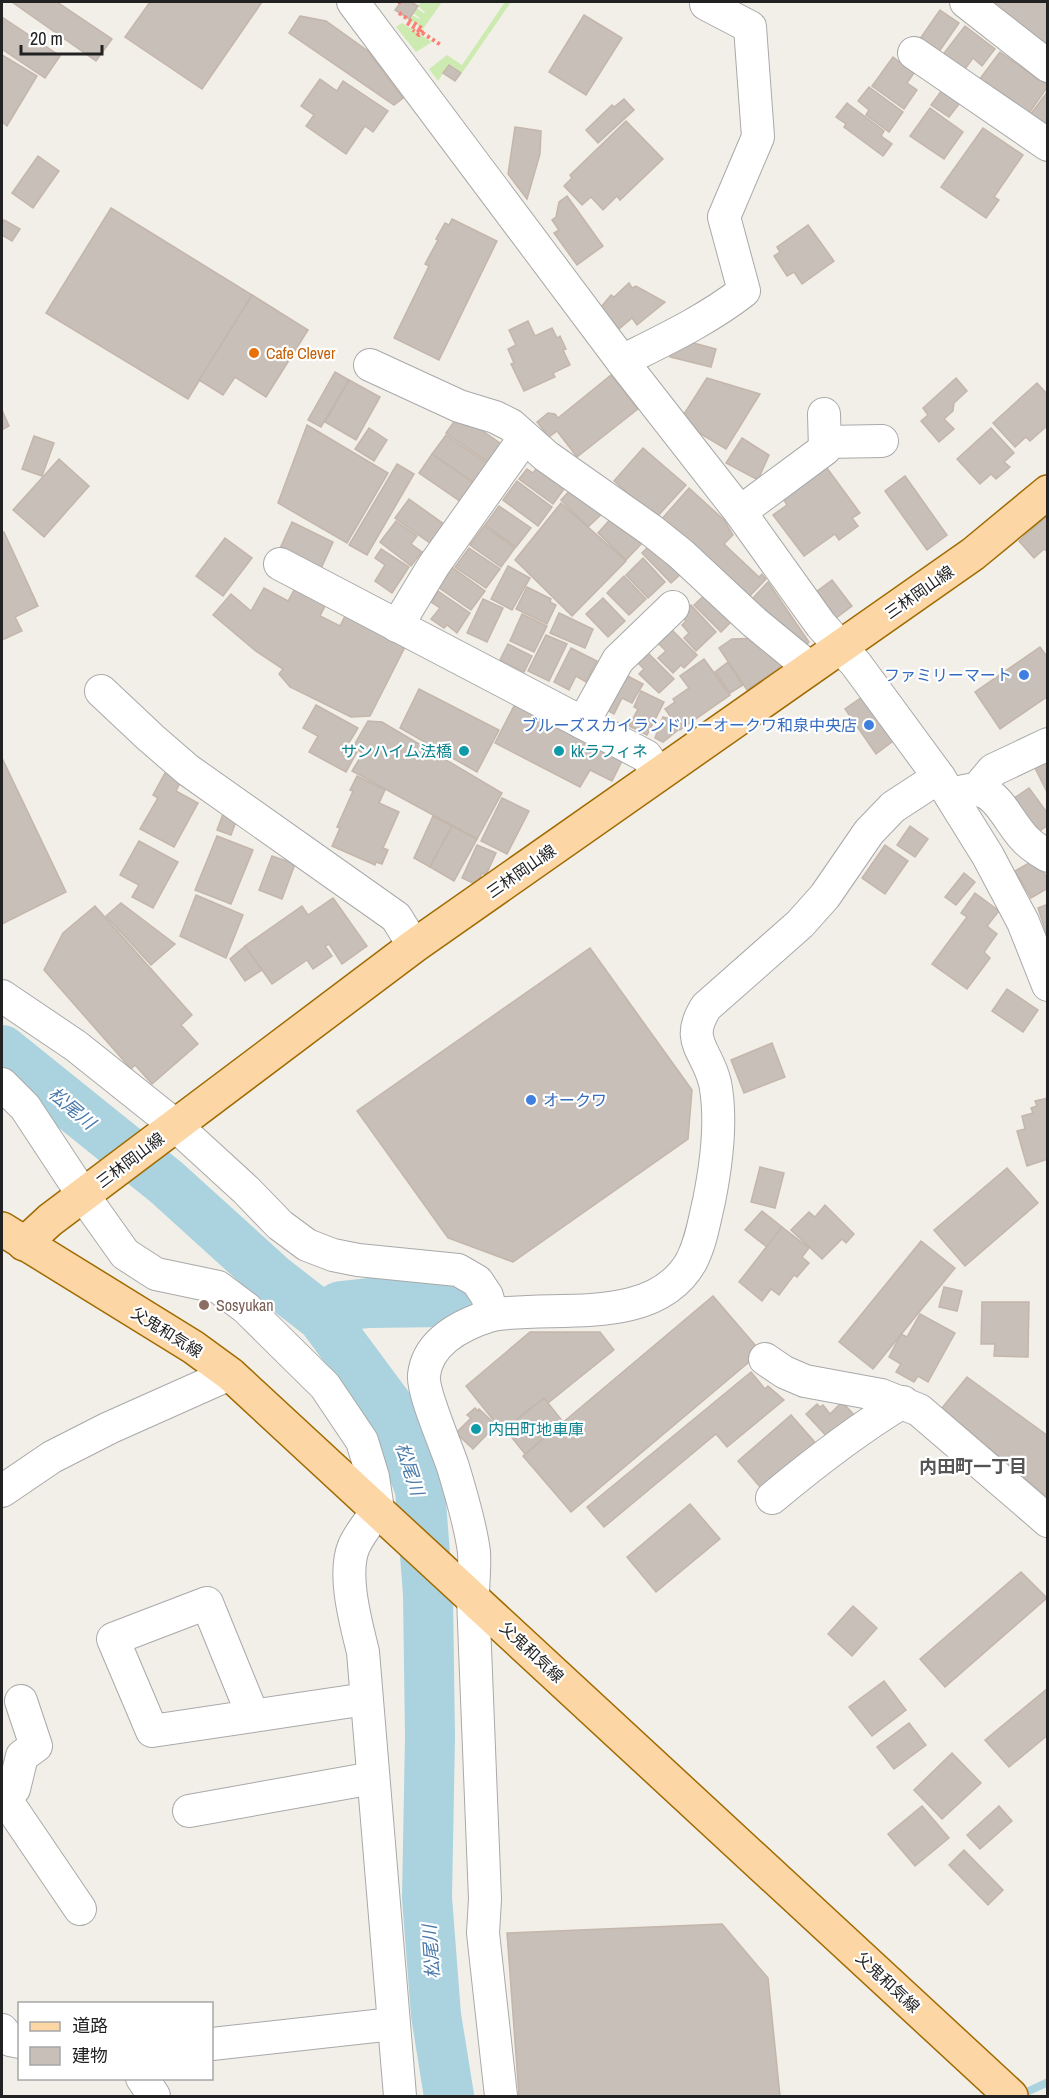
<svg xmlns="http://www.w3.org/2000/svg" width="1049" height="2098" font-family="'Archivo Narrow','Noto Sans JP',sans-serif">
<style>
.grass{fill:#cdebb0}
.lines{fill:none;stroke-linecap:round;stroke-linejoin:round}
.stream{stroke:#aad3df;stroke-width:8}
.river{stroke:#aad3df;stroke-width:50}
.building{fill:#c7bfb8;stroke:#c4b6ab;stroke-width:1.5}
.minor-casing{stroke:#a9a9a9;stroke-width:34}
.major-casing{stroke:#a06b00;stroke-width:36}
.path{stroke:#fa8072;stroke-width:4;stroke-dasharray:3 3;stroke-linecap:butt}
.minor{stroke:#fff;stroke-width:32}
.major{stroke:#fcd6a4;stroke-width:33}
.food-dot{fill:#e8710a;stroke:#fff;stroke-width:2}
.shop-dot{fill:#3f7fe0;stroke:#fff;stroke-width:2}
.culture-dot{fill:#0f9aa8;stroke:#fff;stroke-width:2}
.education-dot{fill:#8d6e63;stroke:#fff;stroke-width:2}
.labels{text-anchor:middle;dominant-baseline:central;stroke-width:4.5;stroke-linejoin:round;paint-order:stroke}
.food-label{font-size:16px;fill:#c56008;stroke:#fff;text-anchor:start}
.street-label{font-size:16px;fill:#222;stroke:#fff}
.shop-label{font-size:16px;fill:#366cbe;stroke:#fff;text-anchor:end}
.culture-label{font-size:16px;fill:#0d838f;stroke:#fff;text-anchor:start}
.education-label{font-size:16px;fill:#785e54;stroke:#fff;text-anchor:start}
.water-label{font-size:18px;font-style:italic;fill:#4a7aab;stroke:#fff}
.neighbourhood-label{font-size:18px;font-weight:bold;fill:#555;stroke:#fff}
</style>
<rect width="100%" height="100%" fill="#f2efe9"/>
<g class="grass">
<polygon points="421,2 442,2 423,29 409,19 412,15 419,19 420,18 413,13 416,8 424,13 425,12 418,6"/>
<polygon points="505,2 511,2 462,73 449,65 438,81 429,69 447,55 462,65"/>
<polygon points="402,23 432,42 416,52 396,27"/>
</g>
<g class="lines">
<polyline class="stream" points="1018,2096 1048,2082"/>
<g class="river">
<polyline points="2,1050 166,1182 273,1279 322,1317 388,1406 420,1489 428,1594 430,1737 427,1898 436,2015 449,2096"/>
<polyline points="322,1317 341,1306 369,1303 447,1302"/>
</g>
</g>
<g class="building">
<polygon points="12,2 57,2 112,39 96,61"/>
<polygon points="150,2 262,2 202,89 125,37"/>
<polygon points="401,2 411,2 418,6 409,19 395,10"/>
<polygon points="985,2 1048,2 1048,49"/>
<polygon points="940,10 959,23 936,56 917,43"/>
<polygon points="584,15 622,38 586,95 549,72"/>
<polygon points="300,16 326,21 368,51 403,98 394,105 289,33"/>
<polygon points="2,17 60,56 45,78 2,49"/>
<polygon points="965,26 995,49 982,66 973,58 962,73 941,57"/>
<polygon points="1000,52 1048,86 1025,119 976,84"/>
<polygon points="2,55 37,76 7,126 2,122"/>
<polygon points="893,57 914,73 907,83 917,90 904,109 872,86"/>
<polygon points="449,65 461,73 455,81 443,73"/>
<polygon points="320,79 337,91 343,81 388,111 373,132 365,126 346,154 306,126 314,115 301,106"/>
<polygon points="945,86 963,99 949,117 931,105"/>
<polygon points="869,87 903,112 889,132 866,115 869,110 858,101"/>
<polygon points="1048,91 1048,134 1027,119"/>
<polygon points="624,99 634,110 598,143 586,130 612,105 614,107"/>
<polygon points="847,103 884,131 881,136 892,144 883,156 844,127 846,124 836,117"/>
<polygon points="930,108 963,132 944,159 910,136"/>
<polygon points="626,121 663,159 620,200 617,196 603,210 591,197 582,205 564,186 572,178 570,175"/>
<polygon points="515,127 541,131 540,154 527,199 508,174"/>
<polygon points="983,128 1023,155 994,197 999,200 986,218 941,187"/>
<polygon points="38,156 59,171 33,208 12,193"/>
<polygon points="567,196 603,246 577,265 554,233 559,230 552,220 556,217 559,202"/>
<polygon points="111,208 252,295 188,399 46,313"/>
<polygon points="452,219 497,241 439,360 394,338 429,266 425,264 438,240 436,239 445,223 449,225"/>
<polygon points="4,220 20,229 12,241 2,235 2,224"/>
<polygon points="808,225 834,261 802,284 794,272 787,276 774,256 780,252 777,247"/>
<polygon points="629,283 632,288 636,286 665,302 637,325 632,318 619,329 601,307 611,295 614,297"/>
<polygon points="252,295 308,330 266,397 235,377 223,395 199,380"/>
<polygon points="528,321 535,336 552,328 557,338 560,336 566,349 563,350 570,365 553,373 555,377 524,391 511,364 514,363 508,349 516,345 509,330"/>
<polygon points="675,338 716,349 711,367 670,357"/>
<polygon points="335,372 349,380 321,427 308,420"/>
<polygon points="611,375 638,409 577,457 557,431 549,437 537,422 548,413 555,414 558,418"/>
<polygon points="707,378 760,394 726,449 699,433 684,414"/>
<polygon points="956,378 967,391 954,403 953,411 944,419 954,429 939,442 921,421 928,415 923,408"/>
<polygon points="349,380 380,397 356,440 325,422"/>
<polygon points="1037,383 1048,395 1048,425 1030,441 1026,437 1015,447 993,423"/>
<polygon points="2,410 9,426 2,430"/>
<polygon points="456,419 467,426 470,422 504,446 491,464 446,433"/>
<polygon points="307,425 388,473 347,543 278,503"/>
<polygon points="369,428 387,440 374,461 355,449"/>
<polygon points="991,428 1014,453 1004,462 1010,467 996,479 991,474 980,484 957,459"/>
<polygon points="446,435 491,466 477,485 432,454"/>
<polygon points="34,436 54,443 42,476 22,469"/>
<polygon points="742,438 769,455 758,480 726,463"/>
<polygon points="643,448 686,485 656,518 614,481"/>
<polygon points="432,454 477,485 464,504 419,473"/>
<polygon points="59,459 89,486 44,537 13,510"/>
<polygon points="542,461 570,481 553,504 519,479 527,469 533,473"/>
<polygon points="397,464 414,474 367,555 349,545"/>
<polygon points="824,464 860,513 852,518 858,526 839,540 835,534 804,556 773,515 787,505 781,495"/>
<polygon points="905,476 947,535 927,550 885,491"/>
<polygon points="517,481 552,507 538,526 503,500"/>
<polygon points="577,483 605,511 588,527 561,500"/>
<polygon points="689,488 724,520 733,535 724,544 759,577 762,574 766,579 746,600 660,521"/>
<polygon points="409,499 448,527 434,546 395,518"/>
<polygon points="561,503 626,561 572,616 515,560"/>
<polygon points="499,506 531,528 516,547 485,525"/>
<polygon points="614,515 643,542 626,560 598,533"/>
<polygon points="1048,515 1048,552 1044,549 1034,558 1019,541"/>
<polygon points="396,521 417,536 411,544 422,552 411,566 380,542"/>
<polygon points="292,522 333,542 319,573 278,553"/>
<polygon points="484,526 515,548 501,567 470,545"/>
<polygon points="4,532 38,606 15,617 22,631 2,640 2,533"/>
<polygon points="225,538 252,558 223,596 196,576"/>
<polygon points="653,542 686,569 671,583 642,553"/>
<polygon points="469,548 500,569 486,588 455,567"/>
<polygon points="381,549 409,567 392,593 375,581 385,565 375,558"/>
<polygon points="643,558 665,582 648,598 626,575"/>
<polygon points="449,565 485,591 471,610 435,585"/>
<polygon points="508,566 530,578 512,610 491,599"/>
<polygon points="624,576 646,599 629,615 607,593"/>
<polygon points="832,580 852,606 832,621 812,595"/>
<polygon points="768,582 809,642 803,647 750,601"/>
<polygon points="298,583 329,598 320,616 340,626 349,608 409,639 370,716 351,717 290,687 279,674 283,669 257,652 213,615 231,594 251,611 264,588 288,601"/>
<polygon points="527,587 551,599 550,602 556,605 547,624 516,609"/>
<polygon points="711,589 737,616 721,632 694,605"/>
<polygon points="438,591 470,613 457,633 447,625 444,628 431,619 440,608 431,602"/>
<polygon points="603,598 625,621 608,637 586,614"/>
<polygon points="483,599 503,608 487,642 467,633"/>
<polygon points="691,605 716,632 696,651 684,638 689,633 682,625 686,621 681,615"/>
<polygon points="559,613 593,629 585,648 550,633"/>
<polygon points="522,614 547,626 534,652 510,641"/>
<polygon points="671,629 697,655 684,668 681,665 673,673 658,658 666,651 657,642"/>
<polygon points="546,635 567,644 549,681 528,671"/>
<polygon points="764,638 788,662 747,690 719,648 732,639"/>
<polygon points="508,644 532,656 524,672 500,660"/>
<polygon points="1040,647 1048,658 1048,696 1000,729 975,692"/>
<polygon points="571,648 597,661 586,682 576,676 569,690 554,682"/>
<polygon points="643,648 674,679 659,693 639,674 644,669 633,658"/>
<polygon points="704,659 730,695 680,730 665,709 675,702 673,699 689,688 680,676"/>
<polygon points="728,662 743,685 730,693 715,672"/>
<polygon points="620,672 643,684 632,703 622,698 614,714 601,707"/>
<polygon points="419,689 499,730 477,772 400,728"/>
<polygon points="641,691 664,702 647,735 629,726 638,709 634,707"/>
<polygon points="862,697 893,741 876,754 845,709"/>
<polygon points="515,704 623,759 612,781 590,770 580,787 495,743"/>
<polygon points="316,705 358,728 347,746 357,752 346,772 309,752 318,736 303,728"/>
<polygon points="663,717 670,719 678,730 663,742 655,738"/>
<polygon points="368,721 382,722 502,793 477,839 352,771 363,753 353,747"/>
<polygon points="2,758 66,892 2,924"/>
<polygon points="1048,762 1048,794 1035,768"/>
<polygon points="165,773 181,781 176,791 198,803 174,847 140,829 158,798 153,795"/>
<polygon points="357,776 385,790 379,803 399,812 383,848 388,850 382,864 376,862 375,865 332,846 340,828 337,827 353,791 350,790"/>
<polygon points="1029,788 1048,814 1048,825 1034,835 1010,801"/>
<polygon points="502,798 529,811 507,854 481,841"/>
<polygon points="223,814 237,819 231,835 217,830"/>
<polygon points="433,816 452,826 430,867 414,858"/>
<polygon points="452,826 477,839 454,881 430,867"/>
<polygon points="910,826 928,839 915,857 897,845"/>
<polygon points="217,836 253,850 231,904 195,890"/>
<polygon points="139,841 178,862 153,908 132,897 139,885 120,875"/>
<polygon points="477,845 496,853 486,875 482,873 477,885 462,878"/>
<polygon points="885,845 908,861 885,894 862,878"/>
<polygon points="272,856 295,864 282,899 259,890"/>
<polygon points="1036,859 1048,880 1048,888 1031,898 1015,871"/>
<polygon points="964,873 975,882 956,905 945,897"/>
<polygon points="975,893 999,911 987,926 997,934 984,952 990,958 967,989 932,964 967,917 961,913"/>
<polygon points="196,895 243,915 226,958 180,936"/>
<polygon points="333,898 367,946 342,964 329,944 325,946 332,956 313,969 307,960 272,984 245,946 302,906 308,915"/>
<polygon points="121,903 175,944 151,965 106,916"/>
<polygon points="1048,904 1048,932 1046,933 1038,908"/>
<polygon points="95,906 192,1015 181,1025 198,1044 152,1084 135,1065 131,1069 44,970 63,933"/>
<polygon points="245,946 262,970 245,981 230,959"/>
<polygon points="590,948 692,1090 688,1139 513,1262 448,1238 357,1111"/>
<polygon points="1007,989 1038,1010 1023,1032 992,1011"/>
<polygon points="772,1043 785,1077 744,1093 731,1060"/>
<polygon points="1048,1098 1048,1159 1027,1166 1017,1131 1025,1129 1022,1116 1033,1113 1031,1108 1037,1106 1035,1101"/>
<polygon points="760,1167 784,1173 775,1208 751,1202"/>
<polygon points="1007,1168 1038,1203 965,1266 934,1230"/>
<polygon points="825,1205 854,1234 846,1243 842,1239 822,1259 791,1230 809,1212 815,1217"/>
<polygon points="762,1211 782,1227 767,1247 745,1230"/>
<polygon points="782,1227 809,1248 802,1257 809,1263 797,1277 794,1275 779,1295 771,1289 762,1301 739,1282"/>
<polygon points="921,1241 955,1268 873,1369 839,1342"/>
<polygon points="944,1287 962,1291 957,1311 939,1307"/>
<polygon points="713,1296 761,1352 571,1512 523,1456"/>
<polygon points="982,1302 1029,1302 1028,1357 994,1356 995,1344 981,1344"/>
<polygon points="920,1314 955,1333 928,1382 918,1376 914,1382 896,1372 901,1364 889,1357 901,1334 907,1337"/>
<polygon points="530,1332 600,1332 614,1350 548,1403 544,1398 502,1431 466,1386"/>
<polygon points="751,1372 765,1389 768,1386 784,1400 727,1447 716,1434 604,1527 587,1507"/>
<polygon points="967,1377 1048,1436 1048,1498 942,1408"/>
<polygon points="544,1398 563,1422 525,1454 505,1429"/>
<polygon points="842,1402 857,1418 831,1441 806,1414 817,1404 820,1407 823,1405 830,1414"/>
<polygon points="475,1408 478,1411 479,1409 496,1425 473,1449 456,1433 471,1418 467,1415"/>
<polygon points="791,1415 820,1448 767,1495 738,1461"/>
<polygon points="690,1504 720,1539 656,1592 627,1557"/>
<polygon points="1021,1572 1047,1598 945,1687 920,1659"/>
<polygon points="853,1606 877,1628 852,1656 828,1634"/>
<polygon points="884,1681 906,1710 872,1736 849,1707"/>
<polygon points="1048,1688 1048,1735 1009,1767 985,1740"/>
<polygon points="909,1723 926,1745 894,1769 877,1747"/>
<polygon points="952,1753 981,1783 942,1819 914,1790"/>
<polygon points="922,1806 949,1838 915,1866 888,1834"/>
<polygon points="999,1806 1012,1821 980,1849 967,1835"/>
<polygon points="964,1850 1003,1890 988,1905 949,1865"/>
<polygon points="722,1924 768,1978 780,2096 519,2096 507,1933"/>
</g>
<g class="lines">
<g class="minor-casing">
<g id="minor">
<polyline points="353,2 622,361 740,512 821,625 856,664 939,777 988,856 1023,922 1048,985"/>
<polyline points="966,2 1048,66"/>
<polyline points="914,53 1048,145"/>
<path d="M622,361C664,340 707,320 744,291L724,217L758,137L750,27L706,4"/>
<polyline points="370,365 459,406 495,417 511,425 546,456 651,530 681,554 754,622 810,668"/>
<polyline points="825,442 882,441"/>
<polyline points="740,512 825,449 824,414"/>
<polyline points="280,564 646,756 658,773"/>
<polyline points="397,626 434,565 515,451 526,439"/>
<polyline points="101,691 151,738 188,770 396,917 414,946"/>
<polyline points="583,723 618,660 673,607"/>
<polyline points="977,789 993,770 1048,744"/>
<path d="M951,796C994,774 1002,815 1025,839C1031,846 1040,851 1048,856"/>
<path d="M2,996L76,1046L175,1125L246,1190L280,1225L307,1245L333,1255L358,1260L458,1270L477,1281L487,1296L492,1315C554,1304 653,1328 691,1262C701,1243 704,1222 709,1201C716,1166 722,1118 715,1083C707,1049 684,1042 706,1007L800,924L825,896L869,832L893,807L939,777"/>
<path d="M2,1084L25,1107L83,1195L125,1254L156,1274L218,1287L246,1308L325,1386L362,1441L373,1477L378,1510C370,1521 360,1533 354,1546C342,1574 356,1623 363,1652L400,2096"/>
<path d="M492,1315C463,1324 428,1340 424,1375C422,1392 447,1448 453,1467C460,1490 471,1528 474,1552C475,1567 473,1583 473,1598L485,1899L483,1933L501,2096"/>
<polyline points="765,1359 784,1372 805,1381 881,1395 919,1410 1048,1521"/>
<polyline points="2,1491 52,1457 109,1428 230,1374"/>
<path d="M772,1498C814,1463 856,1430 903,1402"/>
<polyline points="253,1716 207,1603 113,1639 152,1731 366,1699"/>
<polyline points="2,1790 14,1789 22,1756 36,1746 21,1701"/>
<polyline points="2,1794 80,1909"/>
<polyline points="189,1811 373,1778"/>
<polyline points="2,2030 10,2040 20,2042"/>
<polyline points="212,2044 393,2024"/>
<polyline points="142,2078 154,2096"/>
</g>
</g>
<g class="major-casing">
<g id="major">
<polyline points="2,1229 193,1347 230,1374 1011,2096"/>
<polyline points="24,1244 50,1220 414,946 973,554 1048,492"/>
</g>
</g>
<g class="path">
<polyline points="398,2 401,2"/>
<polyline points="399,13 423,29 419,35 413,30"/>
<polyline points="407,23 441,45"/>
</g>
<use href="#minor" class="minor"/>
<use href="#major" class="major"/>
</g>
<circle class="food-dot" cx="254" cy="353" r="6"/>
<g class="shop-dot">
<circle cx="1024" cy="675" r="6"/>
<circle cx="869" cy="725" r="6"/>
<circle cx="531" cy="1100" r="6"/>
</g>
<g class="culture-dot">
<circle cx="464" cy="751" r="6"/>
<circle cx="559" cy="751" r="6"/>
<circle cx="476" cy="1429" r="6"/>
</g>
<circle class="education-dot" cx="204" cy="1305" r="6"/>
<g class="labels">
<g class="food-label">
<text x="266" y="353">Cafe Clever</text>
</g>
<g class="street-label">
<text transform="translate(919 592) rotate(-35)">三林岡山線</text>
<text transform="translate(521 871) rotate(-35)">三林岡山線</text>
<text transform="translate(130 1160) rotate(-37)">三林岡山線</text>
<text transform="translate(167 1332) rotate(32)">父鬼和気線</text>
<text transform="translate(532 1652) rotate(43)">父鬼和気線</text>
<text transform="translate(888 1982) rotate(43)">父鬼和気線</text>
</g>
<g class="shop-label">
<text x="1012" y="675">ファミリーマート</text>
<text x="857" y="725">ブルーズスカイランドリーオークワ和泉中央店</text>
<text x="543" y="1100" text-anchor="start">オークワ</text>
</g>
<g class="culture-label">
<text x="452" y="751" text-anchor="end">サンハイム法橋</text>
<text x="571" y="751">kkラフィネ</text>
<text x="488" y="1429">内田町地車庫</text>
</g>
<g class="education-label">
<text x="216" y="1305">Sosyukan</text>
</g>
<g class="water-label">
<text transform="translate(72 1108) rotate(40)">松尾川</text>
<text transform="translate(410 1469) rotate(72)">松尾川</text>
<text transform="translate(431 1952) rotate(-94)">松尾川</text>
</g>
<g class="neighbourhood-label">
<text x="973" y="1466">内田町一丁目</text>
</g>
</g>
<rect width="1049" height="2098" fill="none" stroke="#222222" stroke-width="6"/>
<rect x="18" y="2002" width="195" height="78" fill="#ffffff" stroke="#a7a7a7" stroke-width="1.5"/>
<rect x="30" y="2022" width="30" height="9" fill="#fcd6a4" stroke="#a7a7a7" stroke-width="1.5"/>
<text x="72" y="2032" font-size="18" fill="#222222">道路</text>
<rect x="30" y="2047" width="30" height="18" fill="#c7bfb8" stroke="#a7a7a7" stroke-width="1.5"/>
<text x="72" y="2062" font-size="18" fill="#222222">建物</text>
<path d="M21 45v9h81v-9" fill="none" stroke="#222222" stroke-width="3"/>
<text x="30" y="45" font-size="18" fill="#222222" stroke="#ffffff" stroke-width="4.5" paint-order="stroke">20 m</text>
</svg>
